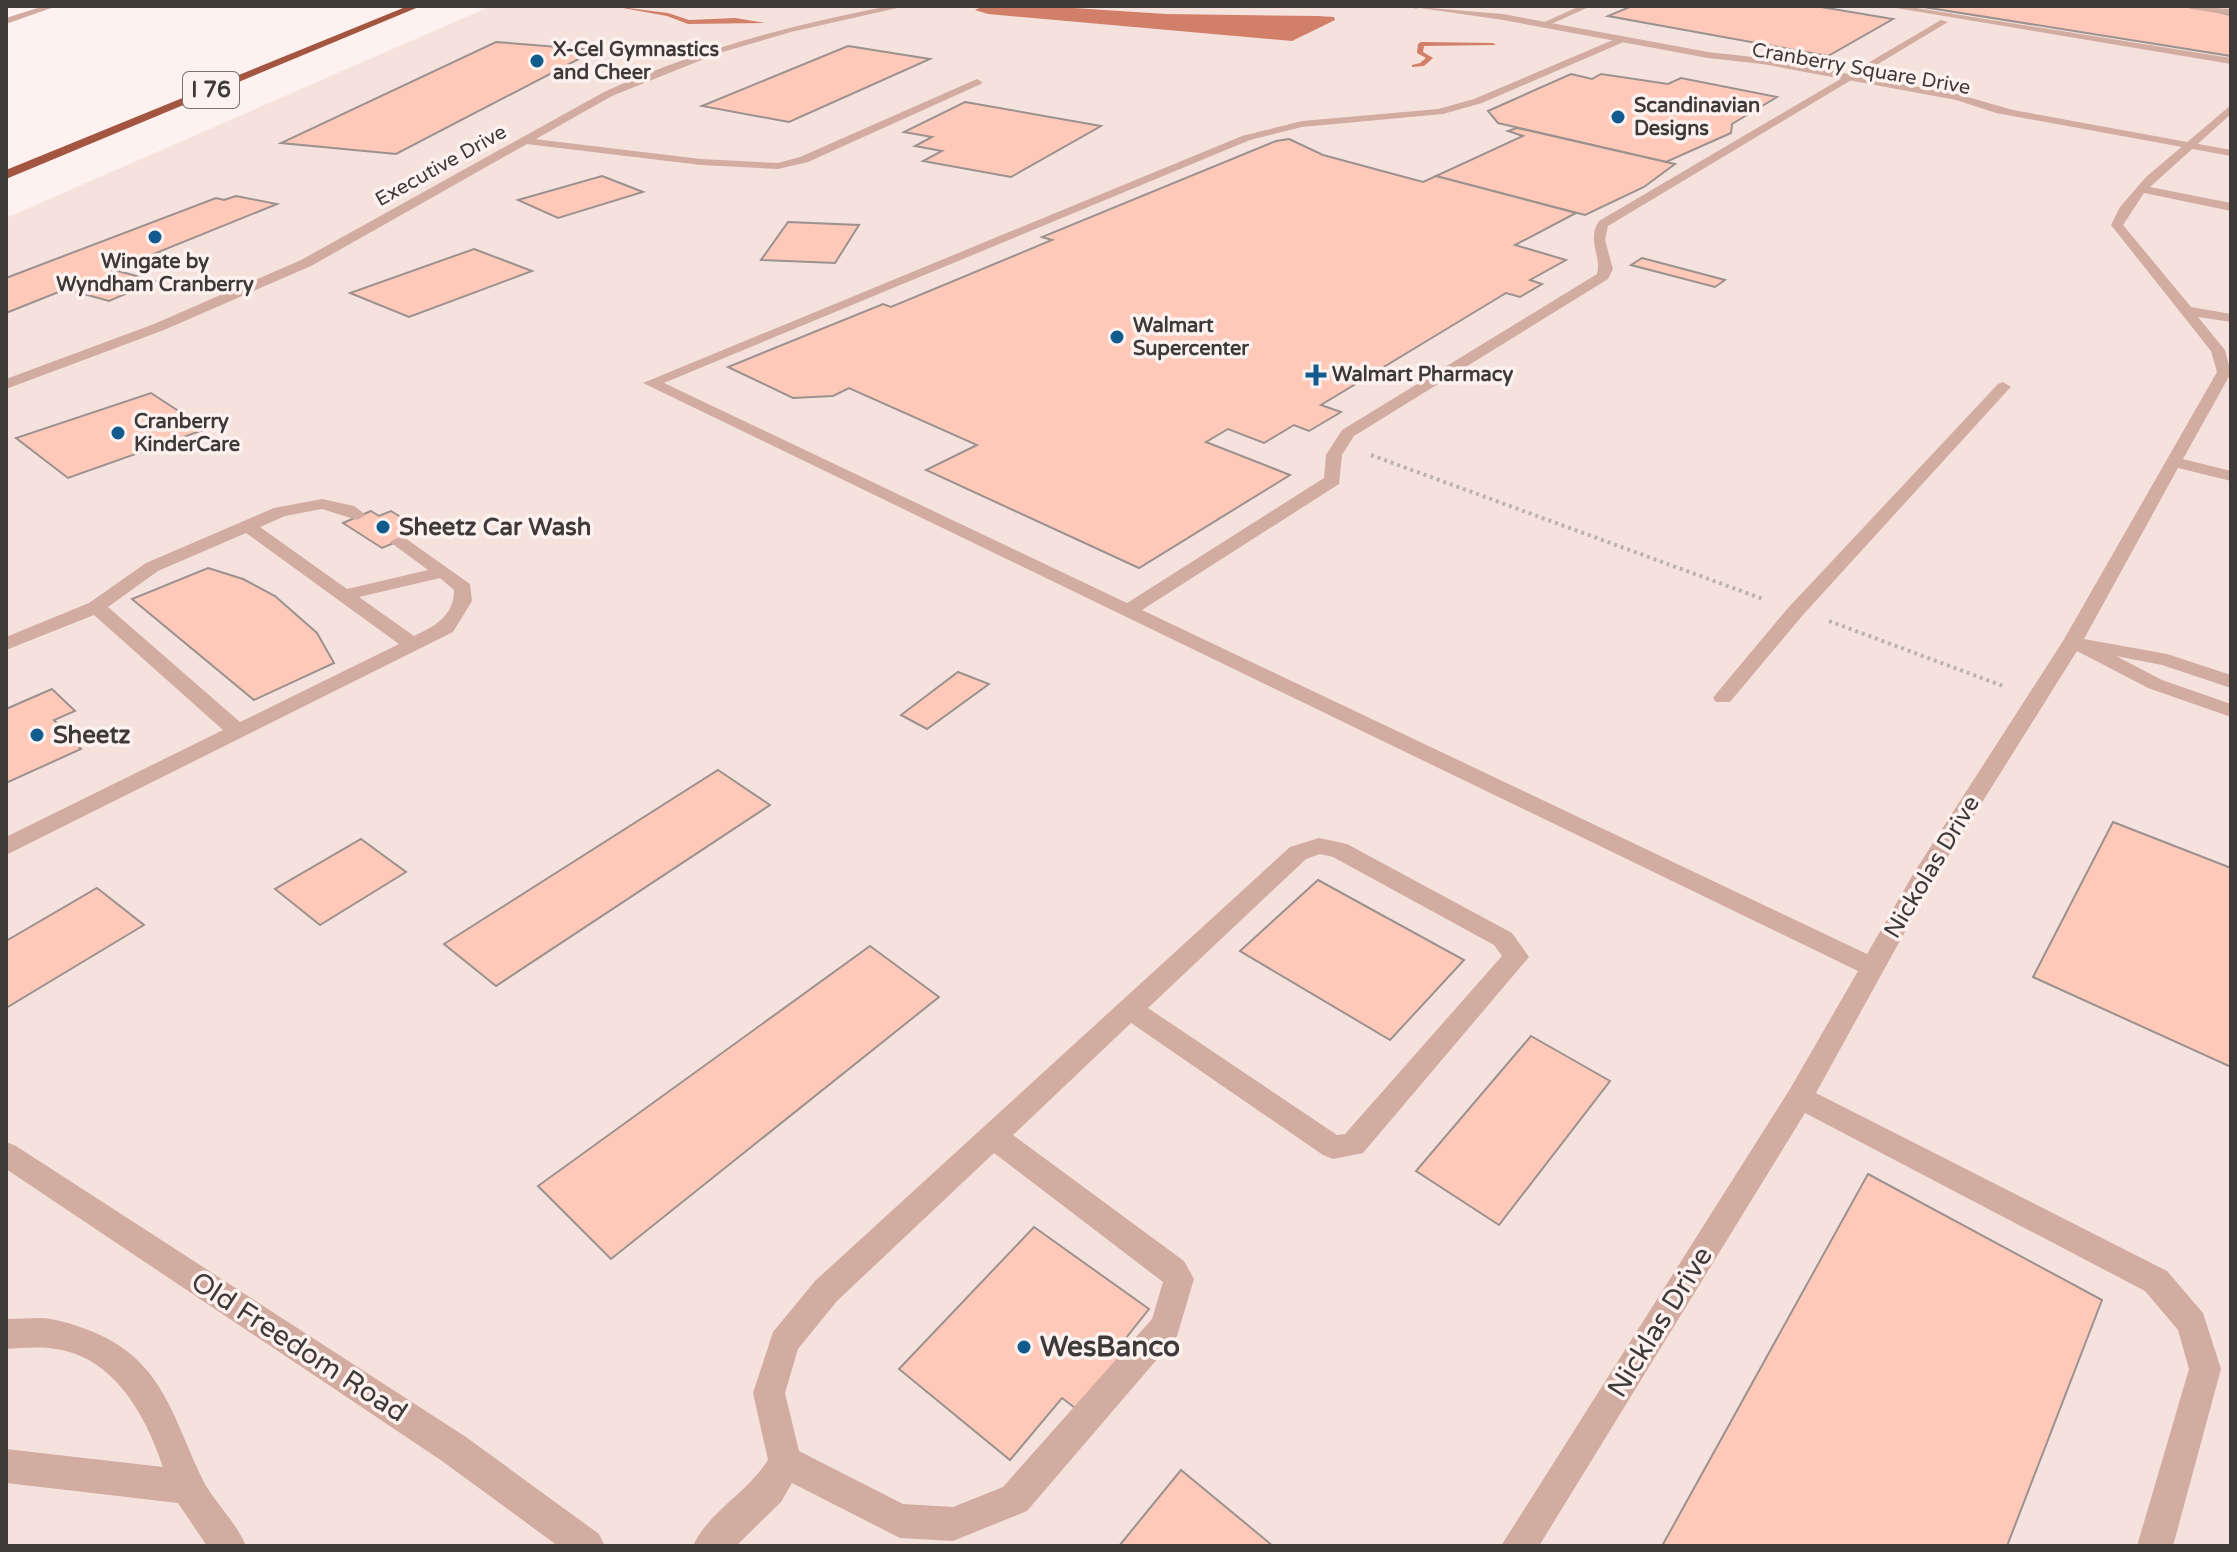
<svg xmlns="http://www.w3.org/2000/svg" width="2237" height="1552" font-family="'Varela Round',sans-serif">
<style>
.built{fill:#f5e2dd}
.water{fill:#d17f69}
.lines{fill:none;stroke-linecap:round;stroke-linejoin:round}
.stream{fill:#d17f69;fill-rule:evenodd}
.building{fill:#ffc9ba;stroke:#9b918e;stroke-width:2}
.path{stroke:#bbb2b0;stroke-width:4;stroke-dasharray:3 4;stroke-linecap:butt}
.service{fill:#d3aca1;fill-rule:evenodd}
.minor{fill:#d3aca1;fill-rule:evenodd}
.motorway{fill:#a35540;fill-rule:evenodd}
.poi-dot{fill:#115b8e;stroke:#fdf2ef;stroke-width:3}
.labels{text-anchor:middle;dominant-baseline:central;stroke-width:7;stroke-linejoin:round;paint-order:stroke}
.far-poi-label{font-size:20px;font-weight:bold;fill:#3e3a39;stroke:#fdf2ef;text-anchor:start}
.far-street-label{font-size:20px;fill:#3e3a39;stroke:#fdf2ef}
.shield{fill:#fdf2ef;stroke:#777170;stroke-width:2}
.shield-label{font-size:22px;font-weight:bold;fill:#3e3a39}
.poi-label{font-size:24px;font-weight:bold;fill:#3e3a39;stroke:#fdf2ef;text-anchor:start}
.street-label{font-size:24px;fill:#3e3a39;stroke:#fdf2ef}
.near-street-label{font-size:28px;fill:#3e3a39;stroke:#fdf2ef}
.near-poi-label{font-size:28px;font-weight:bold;fill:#3e3a39;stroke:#fdf2ef;text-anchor:start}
</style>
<rect width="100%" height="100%" fill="#fdf2ef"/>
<polygon class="built" points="491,6 2231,6 2231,1546 6,1546 6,218"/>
<polygon class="water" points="983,6 1043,6 1166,14 1317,16 1334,17 1335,20 1292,41 988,14 975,10"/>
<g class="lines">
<g class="stream">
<polygon points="612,6 668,13 689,20 735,18 765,23 688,24 667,16"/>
<polygon points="1421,42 1493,43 1496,45 1424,46 1423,52 1433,58 1424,66 1412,67 1412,65 1420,63 1426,58 1417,53 1418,44"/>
</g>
</g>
<g class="building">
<polygon points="1632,6 1815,6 1893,19 1828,56 1608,16"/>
<polygon points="1917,6 2182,6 2214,11 2231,15 2231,56"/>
<polygon points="496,42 596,50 396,154 281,143"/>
<polygon points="848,46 930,59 789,122 702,106"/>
<polygon points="1571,74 1592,79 1601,74 1668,84 1681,78 1777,97 1732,124 1731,133 1666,162 1498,123 1488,111"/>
<polygon points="965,102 1101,126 1011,177 923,161 942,151 915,146 932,137 904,132"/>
<polygon points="1517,128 1666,162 1675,164 1644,187 1585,215 1436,176 1523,136 1508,131"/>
<polygon points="1289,139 1323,155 1423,182 1436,176 1576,213 1515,245 1566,260 1530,280 1542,284 1520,297 1506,293 1321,405 1341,412 1309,431 1294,425 1264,443 1228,429 1206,442 1290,475 1139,568 926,470 977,445 849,388 833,396 793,398 728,367 883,304 891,307 1052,240 1042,237 1276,141"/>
<polygon points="602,176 643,192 558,218 518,200"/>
<polygon points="236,196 277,204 114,270 156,281 109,301 66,289 6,313 6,278 216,198 224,200"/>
<polygon points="788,222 859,225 835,263 761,260"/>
<polygon points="474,249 532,271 409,317 350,293"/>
<polygon points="1642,258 1725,280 1715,287 1631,265"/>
<polygon points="151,393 206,429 68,478 16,438"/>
<polygon points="371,511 379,516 391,511 423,531 382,548 343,523"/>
<polygon points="208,568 243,579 275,596 317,633 334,663 254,700 132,599"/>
<polygon points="958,672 989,684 927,729 901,715"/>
<polygon points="52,689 75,711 54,720 81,749 6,783 6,709"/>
<polygon points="718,770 770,805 496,986 444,944"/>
<polygon points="2113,822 2231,868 2231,1067 2033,977"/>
<polygon points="361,839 406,872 320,925 275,889"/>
<polygon points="1318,880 1464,960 1390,1040 1240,951"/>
<polygon points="97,888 144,925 6,1008 6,941"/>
<polygon points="870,946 939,997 611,1259 538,1186"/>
<polygon points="1531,1036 1610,1081 1499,1225 1416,1171"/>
<polygon points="1868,1174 2102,1300 2007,1546 1662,1546"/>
<polygon points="1034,1227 1149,1309 1122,1343 1135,1352 1083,1414 1062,1398 1010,1460 899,1369"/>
<polygon points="1181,1470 1273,1546 1119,1546"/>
</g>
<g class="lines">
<g class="path">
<polyline points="1371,455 1763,599"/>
<polyline points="1829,621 2003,686"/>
</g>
<g class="service">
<polygon points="1411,6 1420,6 1416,9"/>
<polygon points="1580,6 1591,6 1547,26 1540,24"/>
<polygon points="1884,6 1904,6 2231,58 2231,64"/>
<polygon points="2187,6 2231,9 2231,15 2191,9"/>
<path d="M1941,20L1948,22L1608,226L1605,240L1613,269L1608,279L1354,436L1342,455L1339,484L1142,610L1867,954L1915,871L2063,641L2217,372L2211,351L2111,225L2120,207L2146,177L2231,105V114L2150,187L2231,203V211L2144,193L2123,225L2191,307L2231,314V322L2198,317L2225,350L2231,373L2183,459L2231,471V481L2178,468L2084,639L2167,654L2231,675V688L2162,665L2116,656L2162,680L2231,704V717L2148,688L2077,651L1934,879L1816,1093L2167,1271L2203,1313L2221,1369L2173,1546H2137L2189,1369L2178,1330L2145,1291L1805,1113L1539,1546H1501L1790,1089L1858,971L643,383L1242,136L1302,121L1438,109L1474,99L1620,37H1626V41L1482,103L1443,114L1302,127L1250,140L664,383L1127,603L1324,478L1326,455L1342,430L1597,274C1602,255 1586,241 1599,221Z"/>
<polygon points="977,79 982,82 981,84 808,162 778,169 701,165 526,144 521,141 526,138 701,159 778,163 800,157"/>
<polygon points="2003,382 2011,387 2008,390 1802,616 1730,702 1716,702 1713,698 1716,694 1788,608 1998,384"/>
<path d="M322,499L354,506L366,515L357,520L322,509L285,516L260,527L347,589L428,570L390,542L399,537L405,538L470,584L472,601L453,632L6,855V837L223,730L94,615L6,650V637L89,603L146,563L274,508ZM246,533L399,644L240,722L108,607L158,571ZM440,578L454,590C454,616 435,626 414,636L359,597Z"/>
<path d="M1319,838L1347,844L1512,933L1529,957L1363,1153L1333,1159L1323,1155L1131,1023L1013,1135L1184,1261L1194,1279L1177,1336L1027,1511L953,1541L900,1538L792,1483L781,1502L736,1546H693C708,1512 748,1492 768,1460L753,1393L773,1332L815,1281L1290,847ZM1320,854L1333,857L1494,945L1502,956L1345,1134L1337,1135L1148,1008L1306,859ZM994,1153L1163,1282L1152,1319L1003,1487L953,1507L903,1504L799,1451L785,1393L798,1349L837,1301Z"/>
<path d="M41,1318C58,1319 72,1324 88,1330C160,1357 171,1411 200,1474C211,1500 235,1519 246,1546H207L178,1503L6,1483V1449L163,1467C146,1416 115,1358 56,1349C39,1346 22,1348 6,1349V1319Z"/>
</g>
<g class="minor">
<polygon points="44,6 57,6 6,24 6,18"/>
<path d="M889,6H906L791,32L719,53L612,96L311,266L164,330L6,389V379L154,324L301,260L604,92C696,50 790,25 889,6Z"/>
<polygon points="1406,6 1503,14 1708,52 1762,58 1957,94 2013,110 2231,150 2231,156 1996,113 1956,100 1762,64 1708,58 1503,20"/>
<polygon points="6,1142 16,1146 466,1437 599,1534 605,1546 558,1546 442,1461 6,1169"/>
</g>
<polygon class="motorway" points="408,6 421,6 6,179 6,170"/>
</g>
<g class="poi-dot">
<circle cx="537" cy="61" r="8"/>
<circle cx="1618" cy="117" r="8"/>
<circle cx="155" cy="237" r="8"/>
<circle cx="1117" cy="337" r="8"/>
<path d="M1312 363h8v8h8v8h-8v8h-8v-8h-8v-8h8z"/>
<circle cx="118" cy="433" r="8"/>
<circle cx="383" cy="527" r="8"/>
<circle cx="37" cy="735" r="8"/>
<circle cx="1024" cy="1347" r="8"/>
</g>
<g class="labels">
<g class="far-poi-label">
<text x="553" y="50">X-Cel Gymnastics<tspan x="553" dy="23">and Cheer</tspan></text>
<text x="1634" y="106">Scandinavian<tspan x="1634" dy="23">Designs</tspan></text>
<text x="155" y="262" text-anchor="middle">Wingate by<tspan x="155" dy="23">Wyndham Cranberry</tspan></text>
<text x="1133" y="326">Walmart<tspan x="1133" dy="23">Supercenter</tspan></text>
<text x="1332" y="375">Walmart Pharmacy</text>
<text x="134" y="422">Cranberry<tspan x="134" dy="23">KinderCare</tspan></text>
</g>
<g class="far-street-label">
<text transform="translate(1861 69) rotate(10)">Cranberry Square Drive</text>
<text transform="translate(441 166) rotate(-29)">Executive Drive</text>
</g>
<rect class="shield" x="183" y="72" width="56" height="36" rx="6"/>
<g class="shield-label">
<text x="211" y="90">I 76</text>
</g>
<g class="poi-label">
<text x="399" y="527">Sheetz Car Wash</text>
<text x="53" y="735">Sheetz</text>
</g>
<g class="street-label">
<text transform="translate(1932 867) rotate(-59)">Nickolas Drive</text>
</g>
<g class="near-street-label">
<text transform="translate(1660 1322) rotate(-58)">Nicklas Drive</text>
<text transform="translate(299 1347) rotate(33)">Old Freedom Road</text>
</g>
<g class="near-poi-label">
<text x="1040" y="1347">WesBanco</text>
</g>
</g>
<rect width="2237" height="1552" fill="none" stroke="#3e3a39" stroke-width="16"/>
</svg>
